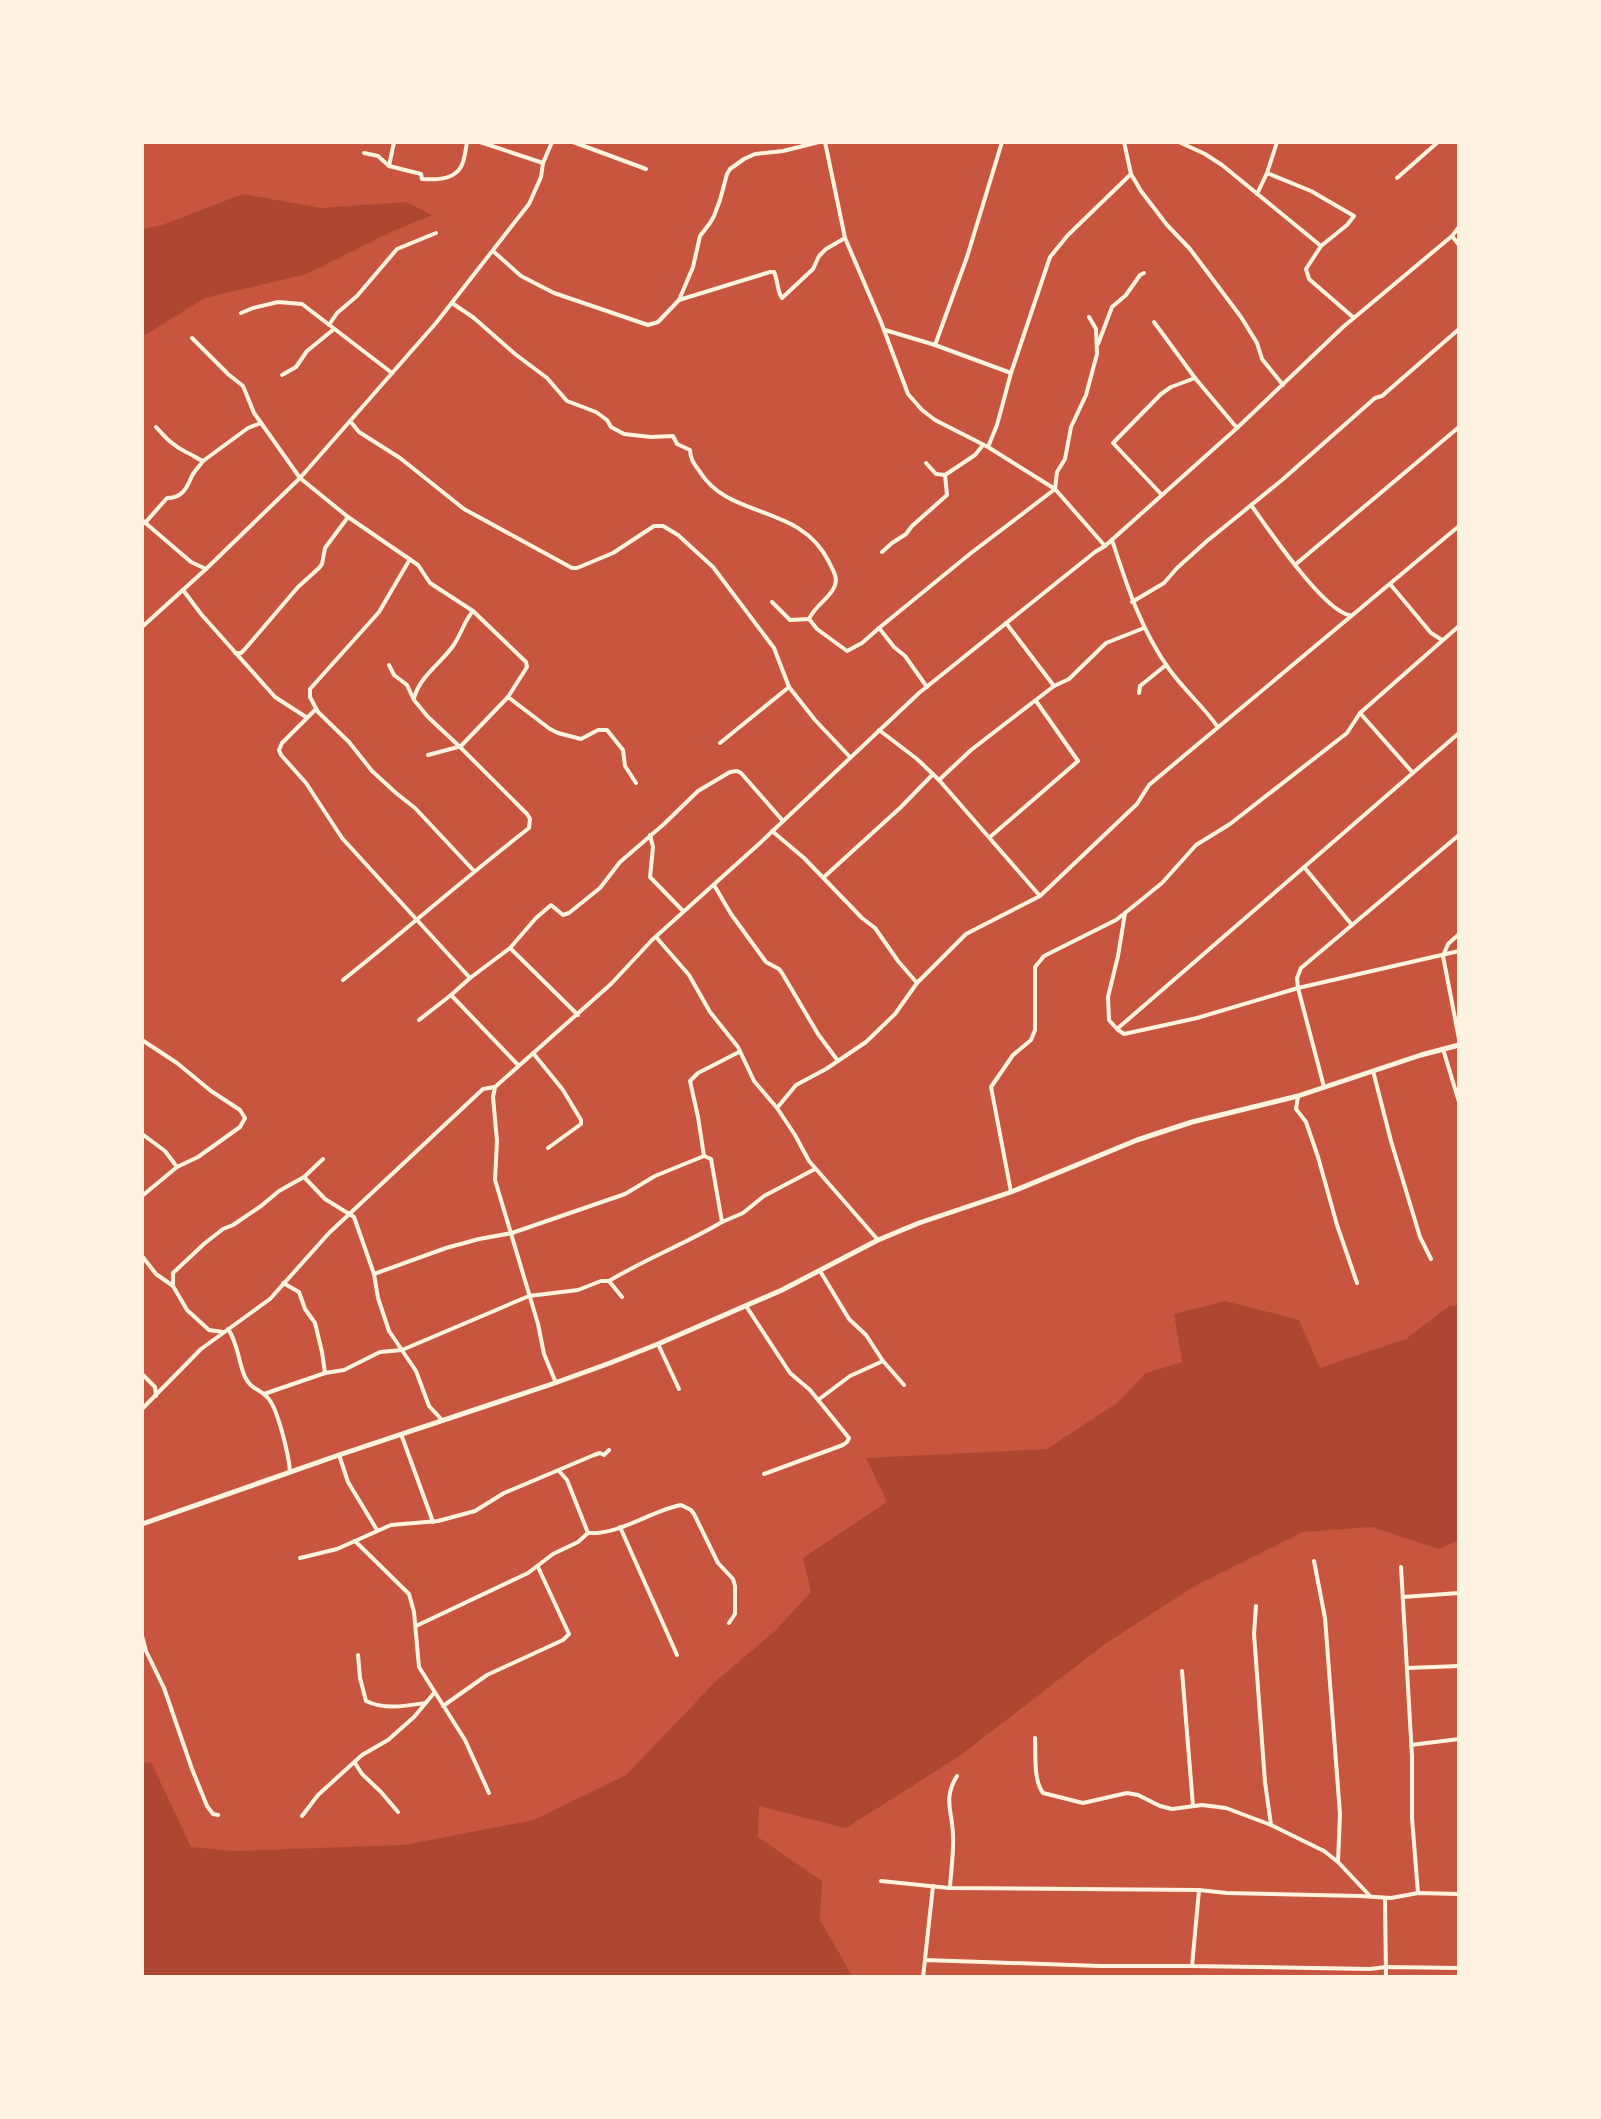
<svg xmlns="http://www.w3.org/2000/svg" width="1601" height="2119" font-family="Arial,sans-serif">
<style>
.green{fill:#ae4732}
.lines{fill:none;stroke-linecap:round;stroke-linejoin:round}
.minor{stroke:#fff3e0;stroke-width:4}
.tertiary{stroke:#fff3e0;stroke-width:5}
</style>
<rect width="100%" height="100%" fill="#c8553d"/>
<g class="green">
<polygon points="243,194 321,208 407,202 432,215 391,232 307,274 205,298 142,337 142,229 162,225"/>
<polygon points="1225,1301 1299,1320 1320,1368 1406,1339 1449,1306 1459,1305 1459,1540 1439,1549 1372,1527 1303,1532 1193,1587 1105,1644 958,1757 846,1828 759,1806 758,1837 822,1881 820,1920 853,1977 142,1977 142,1764 151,1762 191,1847 233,1851 404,1845 534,1820 626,1775 716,1681 776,1630 811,1592 803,1558 887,1502 866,1458 1047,1449 1117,1403 1146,1373 1182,1362 1174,1314"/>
</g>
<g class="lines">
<g class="minor">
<polyline points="480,142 543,163"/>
<polyline points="573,142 646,169"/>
<polyline points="825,142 845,238 881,322 908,394 922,410 935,420 988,447"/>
<polyline points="1124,142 1131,174 1141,191 1167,225 1190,249 1241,317 1257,343 1262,359 1283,385"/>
<polyline points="1179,142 1205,154 1222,165 1321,246"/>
<path d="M364,153L378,156L389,166L421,174L422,179C437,180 458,180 463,162C465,156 466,148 467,142"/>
<polyline points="389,166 394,142"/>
<polyline points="1267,173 1311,191 1354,216 1347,225 1321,246 1306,269 1309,279 1354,318"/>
<polyline points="1397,178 1438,142"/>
<polyline points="1257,194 1267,173 1277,142"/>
<polyline points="1452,236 1459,245"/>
<path d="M493,251L521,276L554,293L648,325L658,322L679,300L770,272H774C778,280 777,292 782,298L813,269L819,256L826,249L845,238"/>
<polyline points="679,300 693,267 700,236 710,223 714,216 720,200 727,174 730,169 744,159 755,154 783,151 819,142"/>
<path d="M452,303L474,318L515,354L547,378L567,401L596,412L607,420L611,427L624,434L651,437L673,436L677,444L690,450C690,459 695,465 700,472C730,520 800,503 829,562C832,569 838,576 835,585C832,597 815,605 809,619L817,629L847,651L862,643L879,628"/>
<polyline points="241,313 253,308 278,302 302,304 392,373"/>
<polyline points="1154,322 1195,378 1237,428"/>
<polyline points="329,325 337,313 357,296 397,249 436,233"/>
<polyline points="885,330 935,345 1011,373"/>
<path d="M192,338L228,374L243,386L254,413L300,478L348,517L418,565L430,583L473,611L526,662L527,667L508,697L460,747L527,814L530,819L529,828C466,877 406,930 343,980"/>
<polyline points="1098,344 1112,307 1126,295 1140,275 1144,273"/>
<polyline points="935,345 967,257 1002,142"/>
<polyline points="282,375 296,367 307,351 334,329"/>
<polyline points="350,421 359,432 400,458 464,509 572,568 577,568 613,553 654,526 663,526 678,535 713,567 774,648 789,687 815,720 850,757"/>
<path d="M156,427C167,439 172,445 186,452C193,455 197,459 203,461L248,428L261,423"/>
<polyline points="926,463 936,474 945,475 975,455 983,445"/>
<polyline points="1161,494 1113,443 1161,394 1171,387 1195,378"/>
<path d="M1251,505C1268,529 1323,610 1349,615"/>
<polyline points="142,520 191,562 206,569"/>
<path d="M145,523L167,498C181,498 186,490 191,478C193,472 199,467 203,461"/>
<path d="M1112,540C1127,586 1141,630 1169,669C1184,690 1203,706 1217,726"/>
<polyline points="1105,546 1055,489 988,447 997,425 1011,373 1050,257 1068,235 1131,174"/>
<polyline points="882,552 892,543 906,534 912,526 947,495 945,475"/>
<polyline points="410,559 379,612 310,689 310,697 318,712 349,742 372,771 396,793 415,808 474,871"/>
<polyline points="1296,564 1459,427"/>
<polyline points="1390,584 1431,633 1442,640"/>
<polyline points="183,590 201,614 275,697 306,717"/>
<polyline points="772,602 790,620 809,619"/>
<polyline points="1132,602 1164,583 1177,568 1207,541 1282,480 1375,398 1382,396 1459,329"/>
<polyline points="142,627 206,569 300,478 436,323 529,204 541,177 543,163 552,142"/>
<polyline points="235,653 241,653 245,649 298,587 319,568 322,564 325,548 348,517"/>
<polyline points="389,665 394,675 407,685 414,700 428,717 460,747"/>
<polyline points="1054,686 1069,679 1106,643 1144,628"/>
<polyline points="927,687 905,656 894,647 879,628 971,553 1055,489 1057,472 1065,459 1071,427 1086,395 1097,354 1096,329 1089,317"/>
<polyline points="1139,693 1140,686 1166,665"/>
<polyline points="508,697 550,729 558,733 581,739 598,730 607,730 623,750 625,766 636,783"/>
<path d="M414,698C420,676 441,663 453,646C461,635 464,621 473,611"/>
<polyline points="316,709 282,743 279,750 281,755 306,783 342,838 470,978"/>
<polyline points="1360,713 1413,773"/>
<polyline points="879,730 917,759 939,780 1040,896"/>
<polyline points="720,743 789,687"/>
<polyline points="428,755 458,747"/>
<polyline points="939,780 971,750 1054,686 1006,623"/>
<polyline points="772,831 804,858 862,918 875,928 898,961 917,983"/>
<polyline points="650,835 653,847 650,877 683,911"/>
<polyline points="990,837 1078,761 1036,701"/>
<polyline points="1304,867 1352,925"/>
<polyline points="824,877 901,807 933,774"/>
<polyline points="714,885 731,914 766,962 779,969 782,973 818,1034 838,1061"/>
<polyline points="1125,913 1118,956 1108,997 1109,1020 1117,1029 1459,733"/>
<polyline points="1459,934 1448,944 1443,956 1459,1039"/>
<polyline points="656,937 689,975 710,1012 738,1047 754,1081 777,1108 795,1135 809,1161 878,1240"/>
<polyline points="510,948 578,1015"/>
<polyline points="451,995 518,1065"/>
<polyline points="419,1020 451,995 470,978 510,948 536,918 551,905 563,915 569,913 600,888 620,862 664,824 698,791 730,772 737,771 741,773 783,821"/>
<polyline points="1118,1030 1124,1034 1197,1018 1298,988 1459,951"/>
<polyline points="142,1040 177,1063 211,1091 240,1110 245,1118 240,1127 198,1157 177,1167 142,1196"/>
<polyline points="1443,1049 1459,1102"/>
<polyline points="533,1053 563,1090 581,1120 581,1124 548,1148"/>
<polyline points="1373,1071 1391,1141 1420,1237 1431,1259"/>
<polyline points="495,1087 493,1097 497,1141 495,1180 538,1324 544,1354 556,1383"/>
<polyline points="1324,1087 1298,988 1297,978 1301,968 1459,835"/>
<polyline points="1298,1096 1296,1109 1306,1122 1318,1157 1337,1225 1357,1283"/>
<polyline points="777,1108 796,1085 826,1069 866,1042 895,1014 917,983 966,934 1040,896 1137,804 1149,785 1459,526"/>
<polyline points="142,1134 165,1151 177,1167"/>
<polyline points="704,1156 698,1117 690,1081 698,1073 739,1052"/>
<polyline points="304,1177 325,1199 354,1217 374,1274 378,1298 389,1331 416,1371 429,1406 443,1421"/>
<polyline points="1011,1192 991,1087 1013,1055 1031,1040 1035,1030 1035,967 1044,956 1116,920 1125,913 1162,883 1196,845 1230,824 1347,733 1360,713 1459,626"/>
<polyline points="142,1256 156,1274 173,1286"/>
<polyline points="820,1271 849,1319 866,1335 883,1361 904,1385"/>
<polyline points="374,1274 446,1248 479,1239 512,1233 625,1194 655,1176 704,1156 711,1159 722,1222 743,1213 764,1196 815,1169"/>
<path d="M609,1281C645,1259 685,1244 722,1222"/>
<polyline points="283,1283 299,1292 305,1309 315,1323 322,1352 325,1373"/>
<polyline points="746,1306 790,1373 810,1390 849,1438 847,1442 843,1445 764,1474"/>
<path d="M228,1329C238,1343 238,1361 245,1377C252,1391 260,1388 268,1398C278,1409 289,1456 290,1472"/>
<polyline points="223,1332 209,1330 187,1310 173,1286 173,1273 205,1243 223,1229 233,1225 261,1206 279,1191 304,1177 323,1159"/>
<polyline points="658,1344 679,1389"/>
<polyline points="142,1374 155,1387 156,1396"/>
<polyline points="264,1394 325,1373 344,1370 380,1352 402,1350 529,1296 578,1290 601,1281 609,1281 622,1297"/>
<polyline points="818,1400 850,1376 883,1361"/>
<polyline points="142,1409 201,1349 270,1299 329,1233 483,1089 495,1087 611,984 652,940 760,843 919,693 1095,552 1105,546 1237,428 1343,327 1452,236 1459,227"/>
<polyline points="401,1434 433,1522"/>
<polyline points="339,1455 348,1482 377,1530"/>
<polyline points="559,1471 567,1480 588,1533"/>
<polyline points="620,1527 677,1655"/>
<polyline points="355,1541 409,1594 414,1612 419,1667 465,1740 489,1793"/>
<polyline points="300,1558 337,1549 391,1525 438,1521 475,1511 504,1493 594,1455 600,1453 604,1455 609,1450"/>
<polyline points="1314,1561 1325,1618 1340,1814 1338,1862"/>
<polyline points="1401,1567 1412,1756 1412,1818 1418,1893"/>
<polyline points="142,1578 142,1624"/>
<polyline points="1403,1597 1459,1593"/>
<polyline points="1256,1606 1254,1634 1265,1782 1271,1825"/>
<path d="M416,1626L528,1573L553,1554L578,1542L588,1533C620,1535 650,1511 681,1505L691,1510L694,1514L718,1563L733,1579L735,1586V1614L729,1623"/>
<polyline points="142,1636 146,1651 164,1688 192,1769 207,1806 213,1814 218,1815"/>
<path d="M358,1655L360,1678L366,1701C384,1710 406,1706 425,1703"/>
<polyline points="1407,1668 1459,1666"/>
<polyline points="1182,1671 1193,1806"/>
<polyline points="443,1706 487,1675 563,1640 569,1634 538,1567"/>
<path d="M1035,1738C1036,1755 1033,1779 1043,1793L1083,1803L1127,1793L1138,1795L1160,1806L1172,1809L1202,1805L1226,1808L1271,1825L1324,1851L1338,1862L1370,1896"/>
<polyline points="1411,1745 1459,1739"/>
<polyline points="355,1763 362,1774 381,1792 398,1812"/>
<polyline points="302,1816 318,1795 362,1755 388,1740 414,1717 434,1693"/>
<polyline points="881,1881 949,1888 1199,1890 1227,1893 1360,1896 1391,1898 1418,1893 1459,1894"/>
<path d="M950,1887C951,1870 954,1852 953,1834C952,1811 943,1798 957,1776"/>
<polyline points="1199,1890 1192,1966 1370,1969 1386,1967 1459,1968"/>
<polyline points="1385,1898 1386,1977"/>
<polyline points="925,1959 933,1886"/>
<polyline points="923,1977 925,1960 1100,1966 1192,1966"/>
</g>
<polyline class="tertiary" points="142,1524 339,1455 552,1384 610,1363 658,1344 782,1290 878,1240 919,1223 1011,1192 1137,1140 1192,1122 1298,1096 1421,1055 1459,1045"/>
</g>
<rect width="1601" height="2119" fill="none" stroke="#fff3e0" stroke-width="288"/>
</svg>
